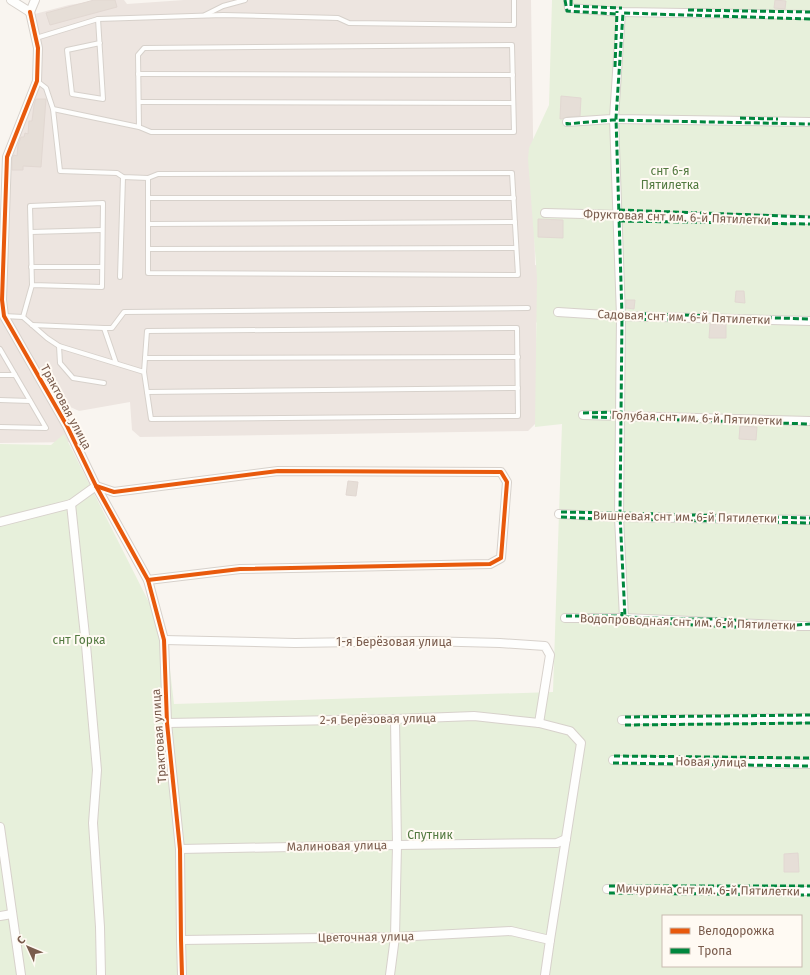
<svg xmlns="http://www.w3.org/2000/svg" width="810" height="975" font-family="'Fira Sans',sans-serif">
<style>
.industrial{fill:#ede5e0}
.green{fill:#e7f0db;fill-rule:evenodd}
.building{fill:#e6ded7;stroke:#e2d8d2}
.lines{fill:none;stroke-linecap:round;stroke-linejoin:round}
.lane-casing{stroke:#d7d1cb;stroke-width:6}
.street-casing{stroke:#d7d1cb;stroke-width:10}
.lane{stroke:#fefefd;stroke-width:4}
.street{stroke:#fefefd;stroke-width:8}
.quiet{stroke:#00873e;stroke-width:3;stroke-dasharray:6 3;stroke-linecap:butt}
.cycleway-casing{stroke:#fffaf3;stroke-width:6}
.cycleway{stroke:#e8590c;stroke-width:4}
.labels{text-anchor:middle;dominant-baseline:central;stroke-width:4;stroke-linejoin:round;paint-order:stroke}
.park-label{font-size:12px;fill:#537a41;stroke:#fffaf3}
.street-label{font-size:12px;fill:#7a5c4d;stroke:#fffaf3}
</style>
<rect width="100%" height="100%" fill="#f9f5f0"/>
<polygon class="industrial" points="101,0 124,0 127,4 184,0 531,0 535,265 540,266 546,313 536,323 539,420 528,431 140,437 132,430 130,402 79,411 66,405 55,403 75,442 0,443 0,279 7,157 37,81 31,15 69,5"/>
<path class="green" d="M552,0H810V975H0V444L51,445L64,434L166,636L174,704L553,692L562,424L535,427L537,277L528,159L529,148L549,105ZM663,916H801V966H663Z"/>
<g class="building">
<polygon points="94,0 115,0 117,7 50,25 46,13"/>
<polygon points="775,0 786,1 785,9 774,8"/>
<polygon points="561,96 581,98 580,116 567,117 562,119 560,119"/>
<polygon points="36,99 46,99 41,167 23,166 23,170 12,170 12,158 14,155 17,156 18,145 21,137 24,137 25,133 28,134 29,121 32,121 34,105"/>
<polygon points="538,219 563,220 563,238 538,237"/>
<polygon points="736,291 744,291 745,303 735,302"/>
<polygon points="626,300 635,300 634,309 626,308"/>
<polygon points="710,324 726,324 726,338 709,338"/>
<polygon points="740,426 757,427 756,440 739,439"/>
<polygon points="348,481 358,482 356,496 346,495"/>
<polygon points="798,853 799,872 784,872 784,854"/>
</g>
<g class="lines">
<g class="lane-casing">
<g id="lane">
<polyline points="205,15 223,6 245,0"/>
<polyline points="98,19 103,99 72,94 67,50 100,43"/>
<polyline points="36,38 98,19 223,15 338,18 349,23 514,25 514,0"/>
<polyline points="138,74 513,75"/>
<polyline points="37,81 46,88 53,109 139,127 151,132 514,132 512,45 144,48 138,55 139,127"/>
<polyline points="139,102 513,103"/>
<polyline points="53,109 60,171 117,173 123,177 148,178 158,174 512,173 518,275 148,273 148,178"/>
<polyline points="148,198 514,198"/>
<polyline points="148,224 515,222"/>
<polyline points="31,232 102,230"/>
<polyline points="148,249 516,248"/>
<polyline points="31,267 102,267"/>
<polyline points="120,277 123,177"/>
<polyline points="4,316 23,317 47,338 59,346 144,372 151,419 518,416 517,328 147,331 144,372"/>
<polyline points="23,317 32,285 30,206 103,203 102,287 32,285"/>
<polyline points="32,325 104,328 112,328 124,312 528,308"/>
<polyline points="104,328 116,363"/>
<polyline points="59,346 60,363 73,378 104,383"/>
<polyline points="0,349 46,428 0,427"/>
<polyline points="145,358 518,357"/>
<polyline points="0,375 15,375"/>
<polyline points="147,392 518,388"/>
<polyline points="0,400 30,401"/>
</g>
</g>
<g class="street-casing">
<g id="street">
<polyline points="11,0 30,12"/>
<polyline points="568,0 569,8 621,12 810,15"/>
<polyline points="30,12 38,48 37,81 7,157 2,300 4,316 67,426 96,486 148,580 164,640 167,723 180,849 181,940 182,975"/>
<polyline points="30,12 35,0"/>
<polyline points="621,12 614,118 621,316 619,517 624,618"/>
<polyline points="567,122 612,119 614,118 616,119 810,122"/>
<polyline points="545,213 810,220"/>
<polyline points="558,312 621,316 810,321"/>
<polyline points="583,415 810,421"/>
<polyline points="96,486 114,492 278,471 501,472 507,482 501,558 490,564 240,569 148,580"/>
<polyline points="71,504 86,645 97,770 93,823 100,927 101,975"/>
<polyline points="559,514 618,517 810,520"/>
<polyline points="0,522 71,504 96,486"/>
<polyline points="565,618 624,618 800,626 810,626"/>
<polyline points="164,640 295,643 423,641 500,643 545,646 550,655 539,723"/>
<polyline points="622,720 810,718"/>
<polyline points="167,723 395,719 474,716 539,723 570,731 581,743 550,940 545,975"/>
<polyline points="613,760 810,764"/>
<polyline points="0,827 21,975"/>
<polyline points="180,849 397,845 557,843 566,839"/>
<polyline points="607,889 726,891 810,891"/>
<polyline points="0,916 12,914"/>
<polyline points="181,940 395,937 511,931 550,940"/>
<polyline points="390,975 395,937 397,845 395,719"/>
</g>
</g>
<use href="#lane" class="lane"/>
<use href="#street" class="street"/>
<g class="quiet">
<polyline points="565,0 567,11 617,14"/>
<polyline points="571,0 571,6 622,8"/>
<polyline points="688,10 810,12"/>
<polyline points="810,19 623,13 616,118 622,316 620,515 625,617 677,619 719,619 797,625 810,624"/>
<polyline points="615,67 617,11"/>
<polyline points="740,118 778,119"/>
<polyline points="567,122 567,124 612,120 810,124"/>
<polyline points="619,210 810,217"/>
<polyline points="619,221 810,224"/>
<polyline points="622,313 810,319"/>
<polyline points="622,319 678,320"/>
<polyline points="583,413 618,412"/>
<polyline points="592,417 618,418"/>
<polyline points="621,418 810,424"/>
<polyline points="561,512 618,513"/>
<polyline points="620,513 810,518"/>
<polyline points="561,517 618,520"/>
<polyline points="620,519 810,523"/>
<polyline points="566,616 622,616 622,609"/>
<polyline points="594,621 634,622"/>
<polyline points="660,623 730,627 772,627"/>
<polyline points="625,717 810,715"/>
<polyline points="625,725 810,723"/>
<polyline points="614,756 810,758"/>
<polyline points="613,763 810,766"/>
<polyline points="609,886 810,886"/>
<polyline points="609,893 810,895"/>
</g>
<g class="cycleway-casing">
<g id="cycleway">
<polyline points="30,12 38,48 37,81 7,157 2,300 4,316 67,426 96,486 148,580 164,640 167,723 180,849 181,940 182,975"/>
<polyline points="96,486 114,492 278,471 501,472 507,482 501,558 490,564 240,569 148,580"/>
</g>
</g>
<use href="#cycleway" class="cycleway"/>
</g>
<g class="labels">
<g class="park-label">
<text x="670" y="171">снт 6-я<tspan x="670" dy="14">Пятилетка</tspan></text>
<text x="79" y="640">снт Горка</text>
<text x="430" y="835">Спутник</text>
</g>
<g class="street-label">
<text transform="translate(677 217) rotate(2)">Фруктовая снт им. 6-й Пятилетки</text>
<text transform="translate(684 317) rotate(2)">Садовая снт им. 6-й Пятилетки</text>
<text transform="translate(66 407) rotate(62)">Трактовая улица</text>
<text transform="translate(697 418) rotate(2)">Голубая снт им. 6-й Пятилетки</text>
<text transform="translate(685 517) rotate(1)">Вишневая снт им. 6-й Пятилетки</text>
<text transform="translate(688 622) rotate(2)">Водопроводная снт им. 6-й Пятилетки</text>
<text x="394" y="642">1-я Берёзовая улица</text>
<text transform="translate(378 719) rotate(-1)">2-я Берёзовая улица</text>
<text transform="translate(159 736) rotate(-94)">Трактовая улица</text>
<text transform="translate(711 762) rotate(1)">Новая улица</text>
<text transform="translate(337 846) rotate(-1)">Малиновая улица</text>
<text transform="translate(708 890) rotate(1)">Мичурина снт им. 6-й Пятилетки</text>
<text transform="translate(366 937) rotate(-1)">Цветочная улица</text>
</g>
</g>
<rect x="662" y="915" width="140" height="52" fill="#fffaf3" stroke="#cabbb1"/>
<rect x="670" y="928" width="20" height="6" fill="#e8590c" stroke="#cabbb1"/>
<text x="698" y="935" font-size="12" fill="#7a5c4d">Велодорожка</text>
<rect x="670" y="948" width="20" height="6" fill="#00873e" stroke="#cabbb1"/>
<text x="698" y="955" font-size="12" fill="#7a5c4d">Тропа</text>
<g transform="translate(28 947) rotate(314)" stroke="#fffaf3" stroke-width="3" paint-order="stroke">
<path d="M0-3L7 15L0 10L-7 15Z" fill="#7a5c4d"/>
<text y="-6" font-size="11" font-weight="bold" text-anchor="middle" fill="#7a5c4d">С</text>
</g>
</svg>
